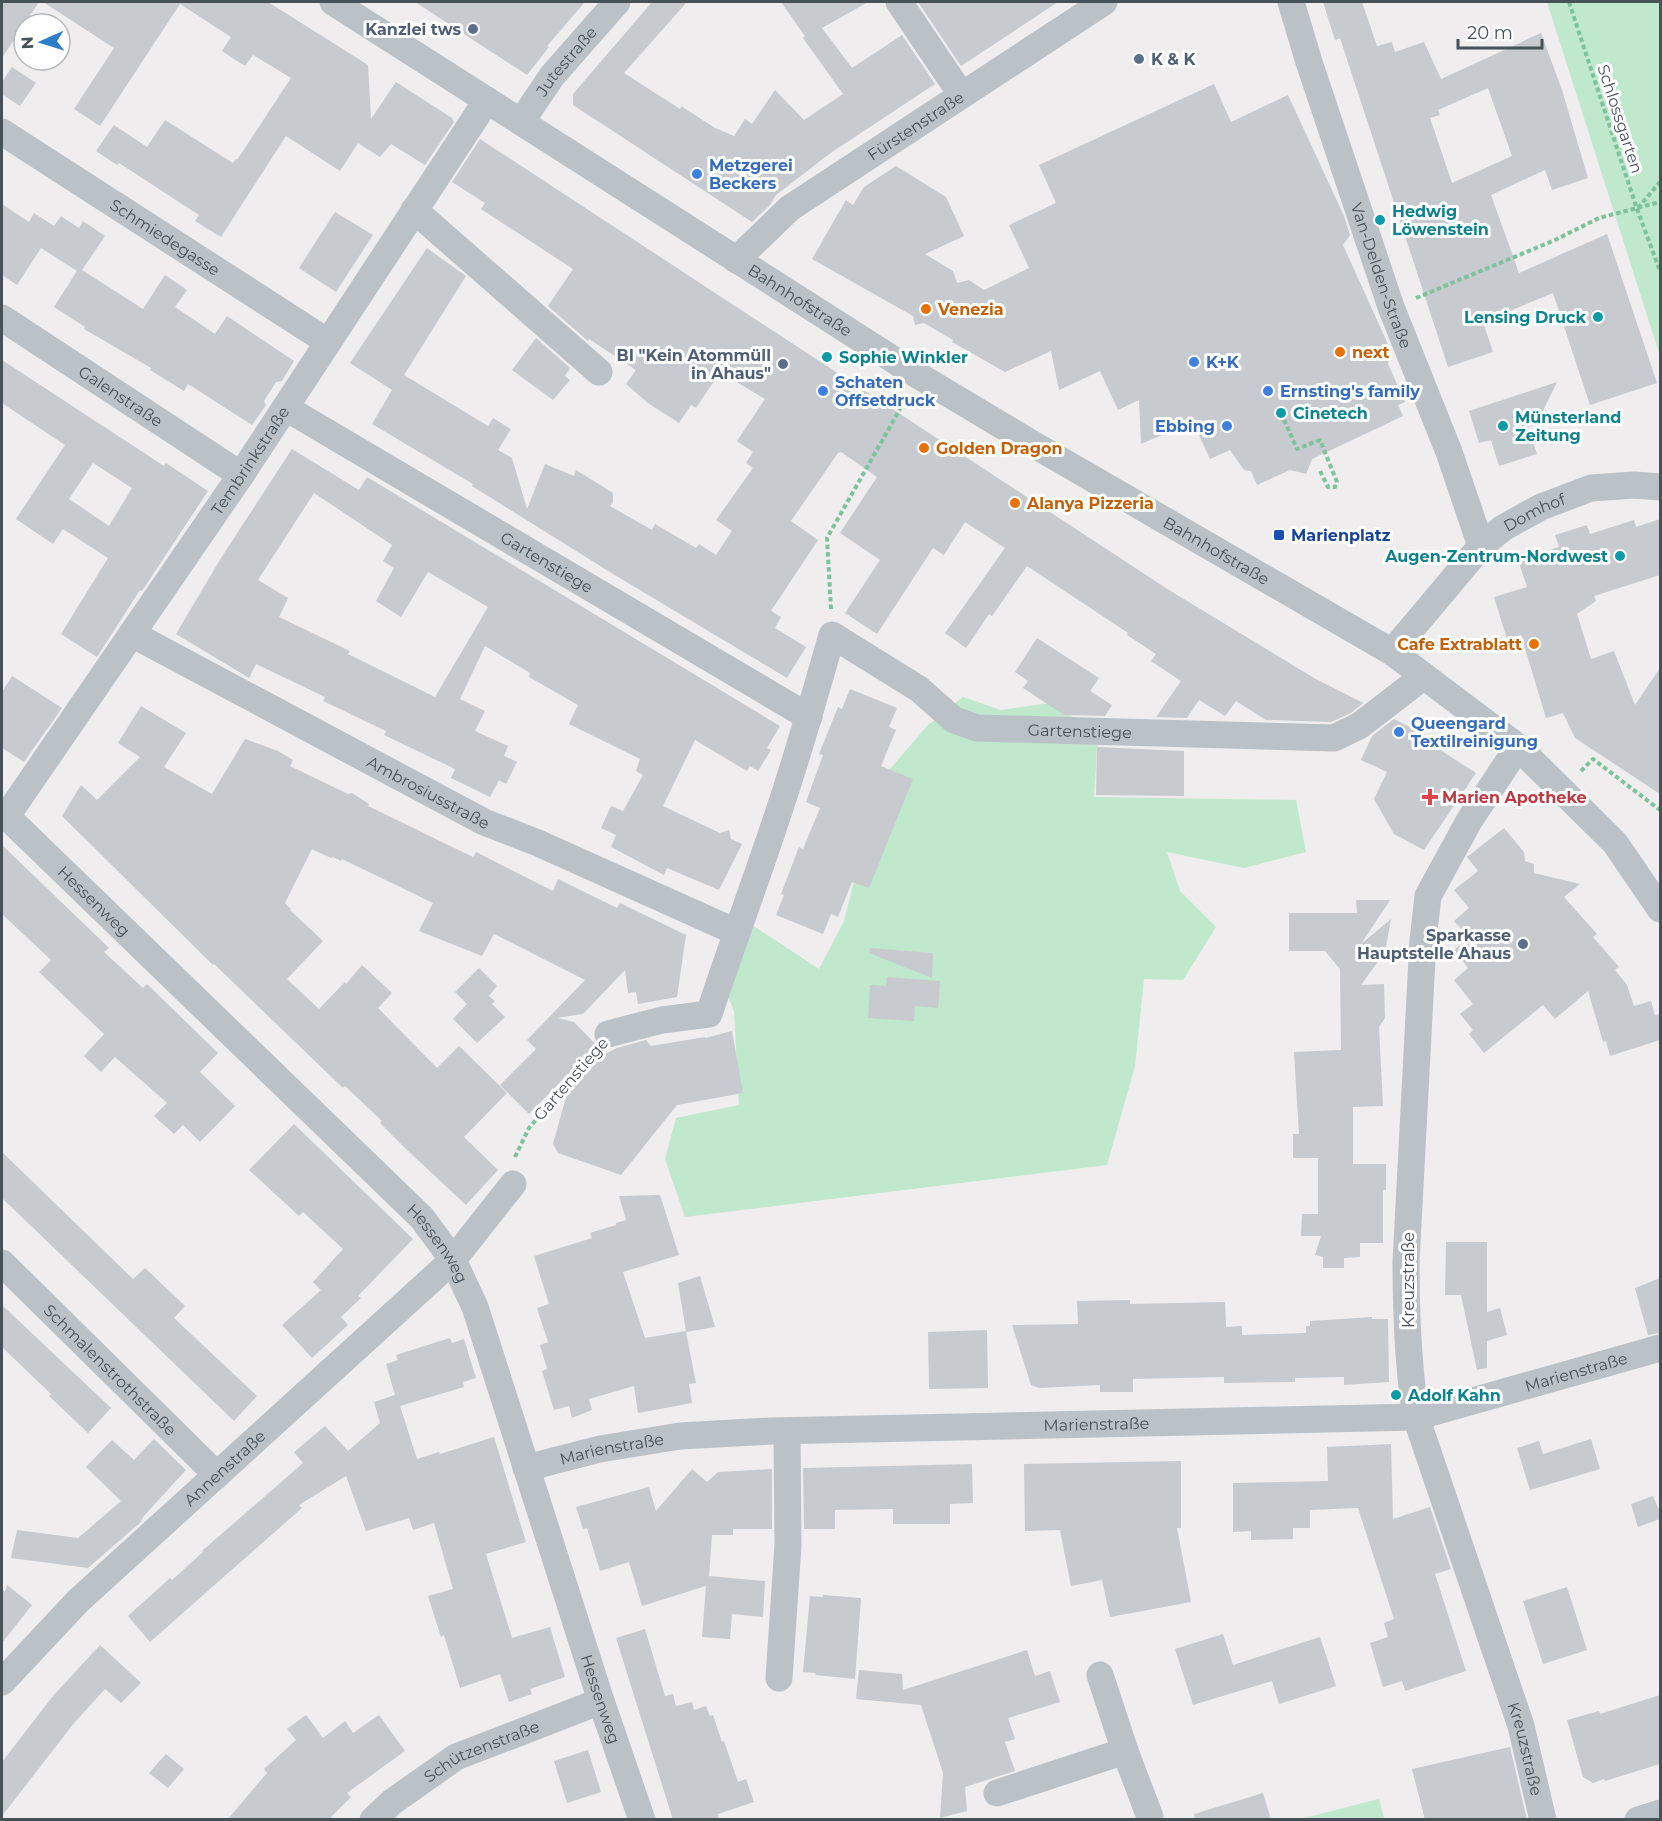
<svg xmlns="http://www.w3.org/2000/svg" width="1662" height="1821" font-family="Montserrat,sans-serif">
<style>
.green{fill:#c0e8cc}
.building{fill:#c7cacf;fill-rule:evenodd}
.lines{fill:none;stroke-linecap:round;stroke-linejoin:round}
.path{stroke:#7cc29a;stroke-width:4;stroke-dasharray:4.5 3;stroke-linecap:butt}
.minor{stroke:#bac2c8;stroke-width:27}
.service-dot{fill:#5c6f8a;stroke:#fff;stroke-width:2}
.shop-dot{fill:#3f7fe0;stroke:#fff;stroke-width:2}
.culture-dot{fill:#0f9aa8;stroke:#fff;stroke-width:2}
.food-dot{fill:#e8710a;stroke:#fff;stroke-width:2}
.transit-dot{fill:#1a4fb4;stroke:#fff;stroke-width:2}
.health-dot{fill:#e0444e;stroke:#fff;stroke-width:2}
.labels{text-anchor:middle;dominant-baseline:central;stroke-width:6;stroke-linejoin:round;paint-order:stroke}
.service-label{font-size:16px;font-weight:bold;fill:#4e5e75;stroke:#fff;text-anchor:end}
.street-label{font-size:16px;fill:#475158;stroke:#fff}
.shop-label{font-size:16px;font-weight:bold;fill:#366cbe;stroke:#fff;text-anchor:start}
.culture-label{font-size:16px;font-weight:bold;fill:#0d838f;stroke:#fff;text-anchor:start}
.food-label{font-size:16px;font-weight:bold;fill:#c56008;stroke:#fff;text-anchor:start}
.transit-label{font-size:16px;font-weight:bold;fill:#164399;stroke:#fff;text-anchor:start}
.health-label{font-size:16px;font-weight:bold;fill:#be3a42;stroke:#fff;text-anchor:start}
</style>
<rect width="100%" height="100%" fill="#efeded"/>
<g class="green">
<polygon points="1547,2 1660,2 1660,356"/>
<polygon points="963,697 1001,710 1050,703 1098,732 1094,797 1296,800 1306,852 1244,868 1167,852 1180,891 1216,927 1183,980 1144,979 1135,1066 1107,1165 685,1217 665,1159 676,1118 739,1105 734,1011 728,996 752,925 819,969 844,921 867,830 890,769 927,726"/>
<polygon points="1379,1799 1384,1819 1300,1819"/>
</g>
<g class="building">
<polygon points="2,2 39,2 2,58"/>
<polygon points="43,2 268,2 368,65 371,119 396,82 452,118 454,122 425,165 391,144 380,157 358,143 340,171 286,136 221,237 195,221 199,215 119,163 117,165 96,151 114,125 147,147 165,120 233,163 236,159 237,160 291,78 253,55 245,66 234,59 222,51 231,37 180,4 100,126 74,109 114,48"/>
<polygon points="415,2 585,2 547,46 549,47 527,75"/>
<polygon points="652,2 687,2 624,73 680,109 681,106 715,128 734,136 745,119 752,124 775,90 804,120 843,94 803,38 805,36 781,2 868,2 822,28 852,68 902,35 935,84 832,152 776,195 769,206 752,222 573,105 573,94"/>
<polygon points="918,2 1058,2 961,66"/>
<path d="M1323,2H1362L1377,46L1392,42L1395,52L1424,42L1441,79L1541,33L1562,90L1588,178L1552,190L1545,170L1491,195L1519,273L1607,234L1657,383L1590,405L1553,293L1483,322L1493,352L1448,367L1340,38L1335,40ZM1488,88L1512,156L1452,183L1430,118L1440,115L1438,110Z"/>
<polygon points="12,67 36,83 20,106 2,94 2,82"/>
<polygon points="1214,84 1231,122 1288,95 1344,216 1350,235 1343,245 1391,351 1388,364 1405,402 1398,405 1403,416 1312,459 1306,474 1290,470 1257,485 1251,471 1244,470 1230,450 1210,459 1193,422 1141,444 1139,400 1118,410 1100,371 1059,390 1051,351 1005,372 952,342 953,340 924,323 915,325 913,316 812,259 846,200 853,205 864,187 896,166 946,197 964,236 925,254 953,271 957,283 969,280 984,290 1029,268 1009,225 1056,203 1039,165"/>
<polygon points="480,139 1169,590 1314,678 1363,703 1351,713 1331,722 1266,720 1236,701 1225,716 1199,700 1187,718 1156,717 1181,681 1151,661 1156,654 1127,635 1128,633 1027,566 992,616 989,614 966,648 945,633 1005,548 965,522 944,555 933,548 877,634 845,613 880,560 840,533 877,477 841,452 838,453 791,521 818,540 771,611 781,617 775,628 806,647 787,678 613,574 472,486 473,484 372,424 392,390 350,363 427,248 466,276 404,375 488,426 493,418 511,429 498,450 512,458 527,509 545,464 574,476 576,470 613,493 613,502 610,506 652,530 655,524 696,548 699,544 716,555 732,531 716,520 753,468 746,463 753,452 737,441 765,399 720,372 696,408 691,405 679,423 648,403 626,384 636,370 589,339 588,341 548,306 573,269 481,209 485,203 452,182"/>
<polygon points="2,204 29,222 34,213 54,226 61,216 79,228 83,221 105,236 82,270 143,309 165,275 187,290 175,307 215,334 227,316 294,361 282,381 276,382 264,401 266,405 252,425 188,384 184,391 150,370 151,368 84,329 85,327 54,307 77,271 41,248 17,285 2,275"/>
<polygon points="335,212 373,235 336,292 299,268"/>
<polygon points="536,338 570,368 565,376 570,380 553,400 512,370"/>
<path d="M2,360L164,466L166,463L208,491L142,591L140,590L97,657L61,634L108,558L63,529L53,544L16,519L65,445L2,403ZM93,463L132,488L109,526L69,499Z"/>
<polygon points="1557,382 1536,425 1528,427 1537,454 1499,466 1491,440 1479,443 1469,411"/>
<path d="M292,449L359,490L367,477L780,726L767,748L771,750L758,771L750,766L747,771L695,740L663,806L720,833L729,830L731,839L742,844L719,890L667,868L664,875L611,847L616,835L601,828L611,806L623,811L643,775L636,771L640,759L569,724L578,705L529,677L530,673L485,646L460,699L485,711L475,731L508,746L504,756L517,762L506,784L499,780L490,797L451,778L455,769L384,735L386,731L323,701L325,697L256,664L249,678L176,634L221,558ZM314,493L392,545L383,561L394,568L376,601L401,617L428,572L488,607L435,697L348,654L350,651L279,617L288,598L258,580Z"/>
<polygon points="1660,519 1660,575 1594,596 1596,601 1577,614 1591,659 1614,651 1635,705 1660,668 1660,794 1575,738 1563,713 1546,718 1521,635 1507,639 1494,597 1527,587 1518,560 1559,547 1555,535 1587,525 1590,534 1634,520 1636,527"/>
<polygon points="1037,638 1099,678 1090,691 1112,705 1105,716 1064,715 1023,688 1028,681 1015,672"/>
<polygon points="12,676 62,708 24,762 2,748 2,692"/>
<polygon points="850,689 897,708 889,727 896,730 881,766 913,779 869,888 852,882 838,917 831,914 823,934 776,915 784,895 781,894 799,847 803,849 820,808 806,802 823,755 819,754 838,707 842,709"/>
<polygon points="141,706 186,733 164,767 212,794 245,739 278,751 293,760 290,766 348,794 352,793 369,804 368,806 473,857 476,852 553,891 558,879 617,908 620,903 686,935 677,997 638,1004 636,992 628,993 625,970 583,1014 557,1018 574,1022 605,1054 617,1048 646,1040 651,1046 705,1037 705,1038 732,1031 743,1093 677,1105 621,1175 558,1153 553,1144 574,1068 529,1114 500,1085 536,1049 527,1040 585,980 494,934 482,956 419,931 433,903 342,859 341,861 333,857 331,858 312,849 285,903 291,909 290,910 323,941 287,979 319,1009 345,982 346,984 362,965 392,993 378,1008 437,1068 459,1046 507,1093 464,1137 498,1170 466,1205 406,1149 380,1123 382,1121 345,1086 343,1088 214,964 213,965 62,816 81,785 97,800 140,757 118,743"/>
<polygon points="1394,719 1430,737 1428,742 1476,773 1424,850 1394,834 1374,799 1387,772 1361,760 1372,736"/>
<polygon points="1097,747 1184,751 1184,796 1096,795"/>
<polygon points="1504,828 1524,852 1525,861 1534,864 1534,873 1580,884 1564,897 1597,934 1593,937 1619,967 1615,970 1627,985 1634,1006 1651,1001 1655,1015 1660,1014 1660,1040 1610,1056 1606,1041 1603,1042 1588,991 1555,1019 1543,1005 1484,1053 1469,1034 1473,1030 1460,1014 1473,1004 1454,980 1468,968 1454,950 1469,938 1454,921 1469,908 1454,890 1478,871 1467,857"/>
<polygon points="2,845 109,948 104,952 143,988 147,984 218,1053 200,1072 235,1106 200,1142 183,1125 174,1134 154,1116 167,1103 115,1057 101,1072 84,1056 104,1034 39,972 51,960 2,914"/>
<polygon points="1356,900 1390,900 1361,944 1391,919 1385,952 1361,985 1384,984 1385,1018 1379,1027 1383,1106 1353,1107 1353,1164 1386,1164 1386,1190 1383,1190 1383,1243 1360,1243 1360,1257 1344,1258 1344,1268 1323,1268 1323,1257 1315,1255 1321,1236 1301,1236 1302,1214 1318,1214 1318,1158 1293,1158 1293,1134 1299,1134 1294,1052 1341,1050 1340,969 1325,951 1289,951 1289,913 1357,913"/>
<polygon points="870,948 933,953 932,978 869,953"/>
<polygon points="479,968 497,986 489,996 495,1001 492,1004 505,1017 477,1043 453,1019 467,1004 455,992"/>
<polygon points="887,977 940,981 938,1008 915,1006 914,1021 868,1018 870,985 886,986"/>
<polygon points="294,1124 413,1239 358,1296 361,1298 341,1317 348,1325 312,1358 282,1325 321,1290 313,1282 343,1249 303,1212 299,1216 249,1170"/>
<polygon points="2,1152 133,1279 145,1268 185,1306 174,1318 257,1396 234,1421 2,1198"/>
<polygon points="660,1195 679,1255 623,1272 645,1338 686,1331 678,1283 700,1276 715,1327 686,1332 696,1383 689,1384 692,1403 638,1413 634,1386 589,1399 592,1410 572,1418 569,1406 554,1410 542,1371 547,1369 540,1345 548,1342 537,1308 549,1304 534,1256 592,1238 590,1233 616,1225 616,1223 626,1220 619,1196"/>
<polygon points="1446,1242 1487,1242 1487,1312 1500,1308 1507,1335 1487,1341 1487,1368 1477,1370 1461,1295 1445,1295"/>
<polygon points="1660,1278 1660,1333 1648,1335 1635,1288"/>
<polygon points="1130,1300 1130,1304 1225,1302 1226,1327 1242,1326 1242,1335 1306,1333 1306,1326 1310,1326 1310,1321 1372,1317 1372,1319 1388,1319 1389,1382 1344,1385 1344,1377 1295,1378 1295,1382 1224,1383 1224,1377 1133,1379 1133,1392 1100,1392 1100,1385 1039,1388 1031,1385 1012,1325 1078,1324 1077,1301"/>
<polygon points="2,1305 111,1408 88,1433 49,1396 51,1394 2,1347"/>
<polygon points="987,1330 988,1388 929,1389 928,1332"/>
<polygon points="450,1338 452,1343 464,1339 476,1378 463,1382 464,1387 400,1406 417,1459 439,1452 440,1454 494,1437 526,1542 486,1554 512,1638 550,1627 565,1677 530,1689 532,1694 509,1702 500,1674 460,1688 444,1635 441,1637 428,1596 453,1589 434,1523 413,1530 409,1518 366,1531 346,1476 299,1505 302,1508 150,1642 128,1616 170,1578 172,1580 203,1552 202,1551 303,1463 294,1452 325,1426 348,1451 380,1423 374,1402 395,1395 386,1364 398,1360 396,1355"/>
<polygon points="154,1439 186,1470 143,1517 141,1522 88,1568 11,1558 17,1530 78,1538 121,1501 86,1467 112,1440 134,1460"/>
<polygon points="1591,1439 1600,1469 1530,1490 1517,1448 1539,1441 1543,1454"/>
<polygon points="1391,1444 1393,1519 1430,1507 1451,1569 1435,1574 1466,1671 1405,1691 1402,1681 1383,1687 1370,1643 1388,1637 1384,1623 1394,1619 1358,1508 1310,1510 1310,1528 1293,1528 1293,1539 1251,1540 1251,1531 1233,1532 1233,1483 1328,1481 1327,1447"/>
<polygon points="1181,1461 1181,1528 1177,1528 1191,1602 1110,1617 1102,1580 1071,1586 1060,1530 1025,1531 1024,1464"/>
<polygon points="972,1464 973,1503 950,1504 950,1524 893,1524 893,1509 835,1510 835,1529 804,1529 803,1468"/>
<polygon points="692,1469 707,1482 718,1472 772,1469 772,1529 733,1529 733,1535 712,1535 709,1576 765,1581 763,1617 732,1614 730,1639 702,1637 706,1586 642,1606 629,1562 600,1571 587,1528 583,1529 576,1507 649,1487 656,1511"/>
<polygon points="1653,1496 1660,1512 1660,1519 1638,1527 1631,1504"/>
<polygon points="7,1585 32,1605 2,1643 2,1589 5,1592"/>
<polygon points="1567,1587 1587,1650 1543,1664 1523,1601"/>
<polygon points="823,1595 861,1598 855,1679 816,1675 815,1673 803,1672 810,1596 823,1597"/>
<polygon points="645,1629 665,1696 673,1694 676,1706 692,1702 694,1710 706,1706 710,1716 713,1715 722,1742 724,1741 738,1782 746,1779 754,1802 718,1814 719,1820 673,1820 616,1638"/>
<polygon points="1223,1634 1233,1665 1320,1637 1336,1686 1279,1704 1272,1681 1193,1705 1175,1649"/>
<polygon points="100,1645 141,1683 121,1703 105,1689 74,1723 2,1816 2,1762 53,1696"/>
<polygon points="1027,1650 1035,1676 1050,1671 1060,1702 1008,1718 1015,1739 1005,1742 1015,1771 965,1787 967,1811 940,1818 943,1773 921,1705 856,1699 859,1670 902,1674 903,1690"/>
<polygon points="1660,1695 1660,1764 1605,1781 1604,1779 1593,1783 1583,1777 1567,1720 1599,1711 1600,1714"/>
<polygon points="306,1715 323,1738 345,1721 353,1733 379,1715 405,1751 347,1793 351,1797 328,1820 227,1820 267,1773 264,1769 296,1740 287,1729"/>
<polygon points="1510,1747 1527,1820 1425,1820 1412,1769"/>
<polygon points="588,1750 601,1792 567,1803 554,1761"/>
<polygon points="166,1754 184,1769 168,1788 149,1773"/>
<polygon points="1263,1793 1271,1820 1195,1820 1194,1814"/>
</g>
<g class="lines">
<g class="path">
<polyline points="1569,2 1637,209 1660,271"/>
<polyline points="1638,208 1660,182"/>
<polyline points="1416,298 1555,240 1599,218 1660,202"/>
<polyline points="1281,413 1297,449 1320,440 1337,482 1335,487 1328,487 1320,471"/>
<polyline points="831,609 827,538 905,400"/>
<polyline points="1581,771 1593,759 1660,810"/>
<polyline points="515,1157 529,1128 592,1054"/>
</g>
<g class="minor">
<path id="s1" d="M333,2L919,376L1031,443L1392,652L1518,747L1615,843L1660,909"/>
<polyline points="899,2 961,94"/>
<path id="s2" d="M1291,2L1309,62L1391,307L1449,452L1481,546"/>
<path id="s3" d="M521,122L552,76L617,2"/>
<path id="s4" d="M2,132L328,342"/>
<polyline points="414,210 599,372"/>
<path id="s5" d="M736,260L790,208L1104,2"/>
<path id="s6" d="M2,318L241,475"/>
<path id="s7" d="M286,408L809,717"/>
<path id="s8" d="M132,634L484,822L538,843L736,932"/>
<path id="s9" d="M1392,652L1481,546L1503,528L1541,507L1591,488L1635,485L1660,487"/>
<path id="s10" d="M1518,747L1469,821L1428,896L1423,940L1406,1262C1406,1314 1408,1366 1416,1417L1521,1726L1543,1820"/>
<path id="s11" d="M2,812L422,1218L453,1260L475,1307L601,1701L642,1820"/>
<path id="s12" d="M6,817L241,475L487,100"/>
<path id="s13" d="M608,1034L662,1020L709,1014C731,947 756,881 778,814C798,755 815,695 832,635L919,689L954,720L977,728L1334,738L1359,726L1424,676"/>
<path id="s14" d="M2,1263L217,1475"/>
<path id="s15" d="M526,1468L600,1449L680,1436L771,1431L1416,1417L1660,1348"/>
<polyline points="1100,1675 1125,1751 1150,1817"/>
<polyline points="779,1678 788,1545 787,1432"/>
<path id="s16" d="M2,1682L78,1601L453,1260L513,1184"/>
<polyline points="997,1793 1125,1751"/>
<path id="s17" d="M373,1820L392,1802L456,1757L601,1701"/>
<polyline points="1638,1820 1660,1813"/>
</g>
</g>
<g class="service-dot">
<circle cx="473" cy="29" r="6"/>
<circle cx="1139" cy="59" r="6"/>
<circle cx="783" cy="364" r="6"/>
<circle cx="1523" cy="944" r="6"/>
</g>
<g class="shop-dot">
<circle cx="697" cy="174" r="6"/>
<circle cx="1194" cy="362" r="6"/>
<circle cx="823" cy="391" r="6"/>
<circle cx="1268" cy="391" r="6"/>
<circle cx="1227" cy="426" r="6"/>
<circle cx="1399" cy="732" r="6"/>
</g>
<g class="culture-dot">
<circle cx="1380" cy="220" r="6"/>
<circle cx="1598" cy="317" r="6"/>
<circle cx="827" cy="357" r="6"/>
<circle cx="1281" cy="413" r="6"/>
<circle cx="1503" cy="426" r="6"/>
<circle cx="1620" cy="556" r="6"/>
<circle cx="1396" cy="1395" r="6"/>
</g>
<g class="food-dot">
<circle cx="926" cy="309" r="6"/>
<circle cx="1340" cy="352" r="6"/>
<circle cx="924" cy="448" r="6"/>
<circle cx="1015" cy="503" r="6"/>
<circle cx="1534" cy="644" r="6"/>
</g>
<rect class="transit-dot" x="1273" y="529" width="12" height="12" rx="3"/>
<path class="health-dot" d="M1427 788h6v6h6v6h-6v6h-6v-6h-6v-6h6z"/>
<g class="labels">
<g class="service-label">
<text x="461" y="29">Kanzlei tws</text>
<text x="1151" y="59" text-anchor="start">K &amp; K</text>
<text x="771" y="355">BI "Kein Atommüll<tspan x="771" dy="18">in Ahaus"</tspan></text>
<text x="1511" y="935">Sparkasse<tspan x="1511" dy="18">Hauptstelle Ahaus</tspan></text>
</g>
<g class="street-label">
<text stroke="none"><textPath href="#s3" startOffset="76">Jutestraße</textPath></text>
<text transform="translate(1620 119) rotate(72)">Schlossgarten</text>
<text stroke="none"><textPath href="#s5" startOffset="225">Fürstenstraße</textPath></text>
<text stroke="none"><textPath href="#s4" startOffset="194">Schmiedegasse</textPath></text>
<text stroke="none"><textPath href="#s2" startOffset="288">Van-Delden-Straße</textPath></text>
<text stroke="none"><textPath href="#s1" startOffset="554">Bahnhofstraße</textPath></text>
<text stroke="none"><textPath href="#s6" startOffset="142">Galenstraße</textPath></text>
<text stroke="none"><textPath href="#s12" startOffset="432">Tembrinkstraße</textPath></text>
<text stroke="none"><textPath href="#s9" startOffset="202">Domhof</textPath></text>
<text stroke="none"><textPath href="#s1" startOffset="1040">Bahnhofstraße</textPath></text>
<text stroke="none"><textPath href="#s7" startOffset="303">Gartenstiege</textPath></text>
<text stroke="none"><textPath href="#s13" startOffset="778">Gartenstiege</textPath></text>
<text stroke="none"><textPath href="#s8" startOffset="336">Ambrosiusstraße</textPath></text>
<text stroke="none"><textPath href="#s11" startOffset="128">Hessenweg</textPath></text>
<text transform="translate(571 1079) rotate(-49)">Gartenstiege</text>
<text stroke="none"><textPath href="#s11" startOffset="614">Hessenweg</textPath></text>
<text transform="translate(1408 1280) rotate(-90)">Kreuzstraße</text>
<text stroke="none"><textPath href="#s14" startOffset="152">Schmalenstrothstraße</textPath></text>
<text stroke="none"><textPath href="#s15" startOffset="1060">Marienstraße</textPath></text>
<text stroke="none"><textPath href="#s15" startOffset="574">Marienstraße</textPath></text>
<text stroke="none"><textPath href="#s15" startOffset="88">Marienstraße</textPath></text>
<text stroke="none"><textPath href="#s16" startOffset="309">Annenstraße</textPath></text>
<text stroke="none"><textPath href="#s11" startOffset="1100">Hessenweg</textPath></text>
<text stroke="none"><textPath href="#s10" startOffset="1046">Kreuzstraße</textPath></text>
<text stroke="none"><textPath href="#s17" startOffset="130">Schützenstraße</textPath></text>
</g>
<g class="shop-label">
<text x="709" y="165">Metzgerei<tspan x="709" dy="18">Beckers</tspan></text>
<text x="1206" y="362">K+K</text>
<text x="835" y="382">Schaten<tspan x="835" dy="18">Offsetdruck</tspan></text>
<text x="1280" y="391">Ernsting's family</text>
<text x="1215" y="426" text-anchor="end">Ebbing</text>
<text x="1411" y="723">Queengard<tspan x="1411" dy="18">Textilreinigung</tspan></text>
</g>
<g class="culture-label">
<text x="1392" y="211">Hedwig<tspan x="1392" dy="18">Löwenstein</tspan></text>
<text x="1586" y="317" text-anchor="end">Lensing Druck</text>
<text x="839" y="357">Sophie Winkler</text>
<text x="1293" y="413">Cinetech</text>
<text x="1515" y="417">Münsterland<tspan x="1515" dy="18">Zeitung</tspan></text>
<text x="1608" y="556" text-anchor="end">Augen-Zentrum-Nordwest</text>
<text x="1408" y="1395">Adolf Kahn</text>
</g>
<g class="food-label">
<text x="938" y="309">Venezia</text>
<text x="1352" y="352">next</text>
<text x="936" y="448">Golden Dragon</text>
<text x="1027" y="503">Alanya Pizzeria</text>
<text x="1522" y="644" text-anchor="end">Cafe Extrablatt</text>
</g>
<g class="transit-label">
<text x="1291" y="535">Marienplatz</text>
</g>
<g class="health-label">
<text x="1442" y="797">Marien Apotheke</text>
</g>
</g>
<rect width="1662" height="1821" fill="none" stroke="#475158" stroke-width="6"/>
<g transform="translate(42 42) rotate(267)"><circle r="28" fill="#ffffff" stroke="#b5b9bc" stroke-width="1.5"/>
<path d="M0-4.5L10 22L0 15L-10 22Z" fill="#2e7dc8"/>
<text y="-9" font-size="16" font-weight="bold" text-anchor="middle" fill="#475158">N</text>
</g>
<path d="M1458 39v9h84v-9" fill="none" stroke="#475158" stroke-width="3"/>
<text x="1467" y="39" font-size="18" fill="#475158" stroke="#ffffff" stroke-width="4.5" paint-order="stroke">20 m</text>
</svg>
